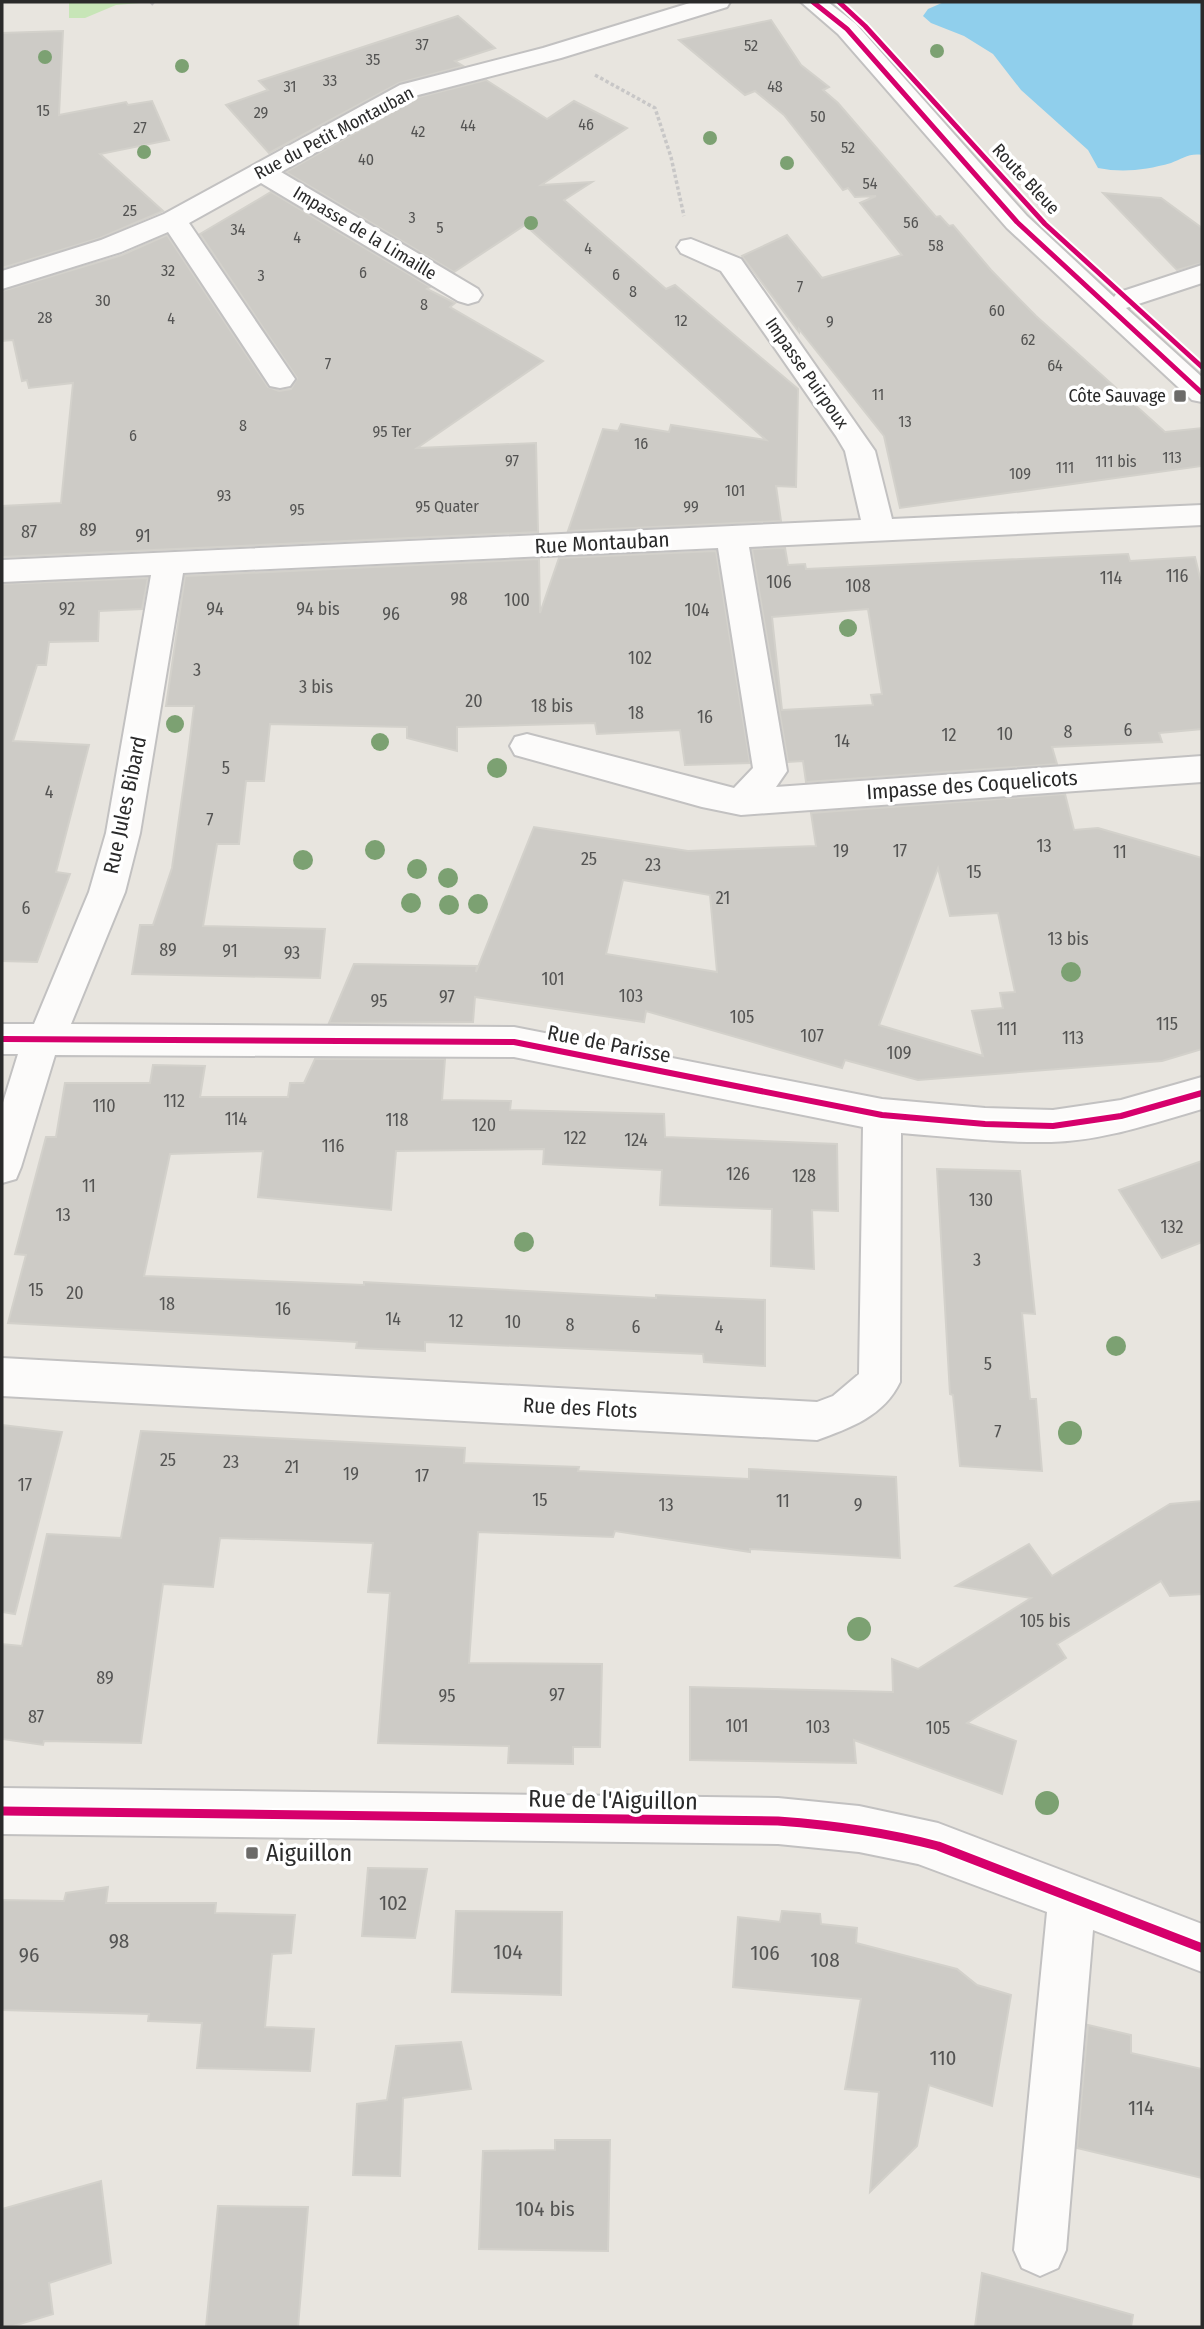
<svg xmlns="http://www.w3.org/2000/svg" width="1204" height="2329" font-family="'Fira Sans Condensed',sans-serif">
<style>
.green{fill:#c7e5b7}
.water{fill:#90cfec}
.building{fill:#cdcbc6;stroke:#d3d1cb;stroke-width:2;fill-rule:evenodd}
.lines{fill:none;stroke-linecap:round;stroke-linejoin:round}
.minor-casing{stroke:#c2c1c1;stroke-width:4}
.path{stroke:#c8c7c7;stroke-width:3.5;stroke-dasharray:3.5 2.5;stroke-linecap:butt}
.minor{fill:#fcfbfa;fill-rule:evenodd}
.cycleway-far2-casing{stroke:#fff;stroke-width:9}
.cycleway-far1-casing{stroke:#fff;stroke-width:10}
.cycleway-casing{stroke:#fff;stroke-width:13}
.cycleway-far2{stroke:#d6006c;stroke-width:5}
.cycleway-far1{stroke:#d6006c;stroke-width:6}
.cycleway{stroke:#d6006c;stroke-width:9}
.tree{fill:#7ca172}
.poi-dot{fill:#6c6b69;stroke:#fff;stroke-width:2.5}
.labels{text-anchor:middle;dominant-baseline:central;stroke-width:7;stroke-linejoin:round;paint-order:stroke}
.far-number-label{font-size:16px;fill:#545453}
.far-street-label{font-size:18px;fill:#2a2a2a;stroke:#fff}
.far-poi-label{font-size:18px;fill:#2a2a2a;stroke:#fff;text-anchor:end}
.number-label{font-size:18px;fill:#545453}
.street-label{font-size:21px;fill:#2a2a2a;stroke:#fff}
.near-number-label{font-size:21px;fill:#545453}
.near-street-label{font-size:24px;fill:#2a2a2a;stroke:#fff}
.near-poi-label{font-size:24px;fill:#2a2a2a;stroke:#fff;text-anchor:start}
</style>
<rect width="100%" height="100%" fill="#e8e5df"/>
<polygon class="green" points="69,2 140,2 140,3 116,5 85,18 69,18"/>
<path class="water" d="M944,2H1202V155C1189,153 1182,159 1171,163C1146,170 1123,173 1098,168L1088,150L1021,90L993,54L964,36L931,23L923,16L928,9Z"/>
<g class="building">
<polygon points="458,16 495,48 455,61 463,66 399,83 269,153 226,105 268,90 259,81"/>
<polygon points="771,20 801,65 829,87 823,90 838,103 936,217 940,216 949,226 953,225 991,270 1036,316 1165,432 1202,428 1202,466 900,508 884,436 799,329 799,332 742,256 787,235 822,278 902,255 860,203 876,196 855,197 848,188 843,190 784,115 755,91 745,95 679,40"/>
<polygon points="63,31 59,115 126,102 128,105 152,101 169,140 100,154 163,211 100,238 2,268 2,33"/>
<polygon points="486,80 547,119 574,101 627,128 541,185 592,182 564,200 666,289 675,285 798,389 796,487 776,486 781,521 568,531 603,429 618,431 621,424 669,432 671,425 766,440 525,225 454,272 286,172 419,97"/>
<polygon points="271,192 430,287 427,289 455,303 450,307 543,361 417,448 536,443 538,532 2,557 2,506 61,503 73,383 29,388 27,380 22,381 13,340 2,341 2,291 122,255 167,235 268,387 279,391 291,389 297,378 200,234"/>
<polygon points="1103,193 1161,198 1202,228 1202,263 1177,270"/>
<path d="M785,548L788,565L805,564L806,569L1128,554L1130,561L1195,557L1202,586V729L1159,733L1162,742L1052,747L1057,764L806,782L803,761L788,762L752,549ZM868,609L882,694L871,695L873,705L782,710L772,617Z"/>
<polygon points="716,551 750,763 685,765 680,730 597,734 595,723 457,727 457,751 407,738 407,727 270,724 264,781 246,781 239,844 217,844 203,926 325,929 320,978 132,974 140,925 153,925 172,868 188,755 194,706 166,706 185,576 539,559 540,613 559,558"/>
<polygon points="148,578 142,609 99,611 98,641 49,642 46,665 37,665 13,741 89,745 56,872 70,874 37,962 2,961 2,584"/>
<path d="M1065,794L1074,830L1098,828L1202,858V1049L1162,1061L918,1080L845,1060L842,1068L646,1011L644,1022L475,997L473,1022L329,1023L354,964L477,966L476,972L534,827L688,851L816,846L811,813ZM938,868L950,916L998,913L1015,992L1000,993L1003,1008L972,1011L983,1056L879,1025ZM623,880L710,895L717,972L606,954Z"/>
<polygon points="315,1059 445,1059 442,1100 511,1101 510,1110 664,1114 665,1137 837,1144 838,1211 812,1210 814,1269 771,1266 772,1209 660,1205 662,1170 543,1164 544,1149 396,1151 391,1210 258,1197 263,1151 170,1154 144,1276 364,1285 364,1282 656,1298 656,1295 765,1300 765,1366 704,1362 703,1354 425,1342 425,1351 356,1348 357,1342 8,1323 26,1255 15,1254 46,1137 56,1137 65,1083 150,1083 153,1065 205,1066 200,1097 288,1097 290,1083 304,1083"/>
<polygon points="1202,1161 1202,1242 1162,1258 1119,1190"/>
<polygon points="937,1169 1020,1171 1035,1314 1022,1313 1030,1399 1036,1399 1042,1471 960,1466 953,1395 950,1394"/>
<polygon points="2,1425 62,1432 15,1614 2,1612"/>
<polygon points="141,1431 465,1448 464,1463 579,1467 578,1471 749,1479 749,1469 896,1477 900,1558 750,1549 750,1552 615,1531 613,1537 478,1532 469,1663 602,1664 600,1747 573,1747 573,1764 508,1763 509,1746 378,1743 390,1593 368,1592 373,1543 220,1538 213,1587 163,1584 141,1743 44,1741 43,1745 2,1739 2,1644 22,1646 47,1534 121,1538"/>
<polygon points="1202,1501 1202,1594 1170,1596 1161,1581 1057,1644 1066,1658 967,1723 1016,1741 1002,1794 854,1740 856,1763 690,1760 690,1687 893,1692 892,1659 918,1669 1031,1598 956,1586 1029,1544 1052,1576 1170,1504"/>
<polygon points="368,1868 427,1869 415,1938 362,1936"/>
<polygon points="108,1887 106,1903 216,1903 215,1913 295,1915 291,1953 272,1954 265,2027 314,2029 310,2071 197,2068 202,2023 148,2021 149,2014 2,2010 2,1900 64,1901 66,1893"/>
<polygon points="456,1911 562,1912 561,1995 452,1992"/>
<polygon points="782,1911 820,1914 821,1924 857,1928 856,1943 957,1969 977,1985 1011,1995 992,2106 929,2085 917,2146 870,2192 879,2092 845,2089 861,1999 733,1987 738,1917 780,1922"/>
<polygon points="1088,2025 1131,2035 1131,2053 1202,2069 1202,2178 1077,2148"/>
<polygon points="461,2042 471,2089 403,2098 400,2176 353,2175 357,2104 387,2100 396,2046"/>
<polygon points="555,2140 610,2140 608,2251 479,2249 483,2151 555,2150"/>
<polygon points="101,2181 111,2263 49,2283 53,2314 10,2327 2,2327 2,2209"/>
<polygon points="218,2206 308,2207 298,2327 206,2327"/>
<polygon points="982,2273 1133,2315 1131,2327 975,2327"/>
</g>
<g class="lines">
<g class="minor-casing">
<g id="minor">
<polygon points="693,2 730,2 727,7 561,58 418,95 281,172 478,289 482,295 478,301 468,304 458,301 261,183 189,223 295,379 290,386 280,388 270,386 168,232 121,252 2,289 2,271 101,240 164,214 400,85 543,48"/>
<polygon points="801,2 828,2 856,24 1027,216 1114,297 1117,293 1202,265 1202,283 1126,308 1202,377 1202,402 1192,400 1007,228 838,34"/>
<path d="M691,239L741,259L875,451L892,519L1202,505V525L749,547L787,771L776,787L1202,756V782L741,815L702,807L515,755L510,746L515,737L527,734L734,788L753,768L718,548L183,573L140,833L125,892L71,1024L514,1027L882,1099L985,1108L1053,1110L1121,1100L1202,1077V1109C1153,1123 1102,1141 1051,1142C1001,1143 951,1137 901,1133L900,1382C884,1416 850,1428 817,1440L2,1396V1358L817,1402L833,1396L859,1374L863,1127L514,1057L55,1055L21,1167L16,1179L2,1183V1106L18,1054H2V1024H34L89,892L106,833L151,575L2,582V560L861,520L845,451L836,436L721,271L681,253L677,247L681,241Z"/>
<polygon points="2,1788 778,1798 859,1806 938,1823 1202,1924 1202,1972 1093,1930 1066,2250 1058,2268 1040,2276 1022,2268 1014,2250 1047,1912 918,1864 859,1852 778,1844 2,1834"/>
</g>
</g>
<g class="path">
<polyline points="151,2 154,5"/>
<polyline points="595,75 655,108 671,157 684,216"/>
</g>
<use href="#minor" class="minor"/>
<g class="cycleway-far2-casing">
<g id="cycleway-far2">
<polyline points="813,2 847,29 1017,222 1202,393"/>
<polyline points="839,2 865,26 1045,224 1202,367"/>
</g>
</g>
<g class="cycleway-far1-casing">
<polyline id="cycleway-far1" points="2,1039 514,1042 882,1115 985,1124 1053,1126 1121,1116 1202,1093"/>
</g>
<g class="cycleway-casing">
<path id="cycleway" d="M2,1811L778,1821C832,1825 885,1832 938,1846L1202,1948"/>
</g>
<use href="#cycleway-far2" class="cycleway-far2"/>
<use href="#cycleway-far1" class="cycleway-far1"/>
<use href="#cycleway" class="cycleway"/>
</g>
<g class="tree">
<circle cx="937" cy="51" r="7"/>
<circle cx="45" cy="57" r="7"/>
<circle cx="182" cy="66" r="7"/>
<circle cx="710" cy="138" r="7"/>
<circle cx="144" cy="152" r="7"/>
<circle cx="787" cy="163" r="7"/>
<circle cx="531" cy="223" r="7"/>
<circle cx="848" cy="628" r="9"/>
<circle cx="175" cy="724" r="9"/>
<circle cx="380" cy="742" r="9"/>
<circle cx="497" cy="768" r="10"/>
<circle cx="375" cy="850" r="10"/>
<circle cx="303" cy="860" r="10"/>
<circle cx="417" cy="869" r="10"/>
<circle cx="448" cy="878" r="10"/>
<circle cx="411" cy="903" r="10"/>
<circle cx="478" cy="904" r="10"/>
<circle cx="449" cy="905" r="10"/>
<circle cx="1071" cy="972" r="10"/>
<circle cx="524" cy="1242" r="10"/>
<circle cx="1116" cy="1346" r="10"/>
<circle cx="1070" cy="1433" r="12"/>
<circle cx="859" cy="1629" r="12"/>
<circle cx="1047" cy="1803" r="12"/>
</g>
<g class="poi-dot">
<rect x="1173" y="389" width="14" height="14" rx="3.5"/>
<rect x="245" y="1846" width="14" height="14" rx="3.5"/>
</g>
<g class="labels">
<g class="far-number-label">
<text x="422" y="44">37</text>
<text x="751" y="45">52</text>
<text x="373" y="59">35</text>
<text x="330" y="80">33</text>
<text x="290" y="86">31</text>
<text x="775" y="86">48</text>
<text x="43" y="110">15</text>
<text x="261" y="112">29</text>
<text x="818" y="116">50</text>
<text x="586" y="124">46</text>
<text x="468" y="125">44</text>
<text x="140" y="127">27</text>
<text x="418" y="131">42</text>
<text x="848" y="147">52</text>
<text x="366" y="159">40</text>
<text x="870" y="183">54</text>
<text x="130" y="210">25</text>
<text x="412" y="217">3</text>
<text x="911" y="222">56</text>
<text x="440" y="227">5</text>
<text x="238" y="229">34</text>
<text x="297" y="237">4</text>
<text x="936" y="245">58</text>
<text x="588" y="248">4</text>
<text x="168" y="270">32</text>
<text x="363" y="272">6</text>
<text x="616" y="274">6</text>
<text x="261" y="275">3</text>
<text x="800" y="286">7</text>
<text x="633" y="291">8</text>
<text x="103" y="300">30</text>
<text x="424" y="304">8</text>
<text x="997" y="310">60</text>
<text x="45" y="317">28</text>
<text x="171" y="318">4</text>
<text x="681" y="320">12</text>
<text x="830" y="321">9</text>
<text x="1028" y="339">62</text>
<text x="328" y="363">7</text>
<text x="1055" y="365">64</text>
<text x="878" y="394">11</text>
<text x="905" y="421">13</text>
<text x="243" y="425">8</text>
<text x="392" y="431">95 Ter</text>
<text x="133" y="435">6</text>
<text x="641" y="443">16</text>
<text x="1172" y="457">113</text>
<text x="512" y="460">97</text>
<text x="1116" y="461">111 bis</text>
<text x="1065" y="467">111</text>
<text x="1020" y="473">109</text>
<text x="735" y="490">101</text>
<text x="224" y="495">93</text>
<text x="447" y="506">95 Quater</text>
<text x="691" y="506">99</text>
<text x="297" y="509">95</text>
</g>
<g class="far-street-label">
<text transform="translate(334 133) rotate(-28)">Rue du Petit Montauban</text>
<text transform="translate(1026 179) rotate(47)">Route Bleue</text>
<text transform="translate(365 233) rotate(31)">Impasse de la Limaille</text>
<text transform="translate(807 373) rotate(55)">Impasse Puirpoux</text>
</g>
<g class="far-poi-label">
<text x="1166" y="396">Côte Sauvage</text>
</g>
<g class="number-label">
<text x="88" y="530">89</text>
<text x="29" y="532">87</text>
<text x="143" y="536">91</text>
<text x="1177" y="576">116</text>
<text x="1111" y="578">114</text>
<text x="779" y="582">106</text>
<text x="858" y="586">108</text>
<text x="459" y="599">98</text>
<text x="517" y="600">100</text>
<text x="67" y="609">92</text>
<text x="215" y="609">94</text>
<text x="318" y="609">94 bis</text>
<text x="697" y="610">104</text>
<text x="391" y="614">96</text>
<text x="640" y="658">102</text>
<text x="197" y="670">3</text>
<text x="316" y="687">3 bis</text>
<text x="474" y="701">20</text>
<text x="552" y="706">18 bis</text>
<text x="636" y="713">18</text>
<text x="705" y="717">16</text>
<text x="1128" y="730">6</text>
<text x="1068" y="732">8</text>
<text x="1005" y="734">10</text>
<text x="949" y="735">12</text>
<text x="842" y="741">14</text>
<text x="226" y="768">5</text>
<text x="49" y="792">4</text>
<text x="210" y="820">7</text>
<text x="1044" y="846">13</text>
<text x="841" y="851">19</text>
<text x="900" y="851">17</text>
<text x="1120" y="852">11</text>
<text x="589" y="859">25</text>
<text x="653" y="865">23</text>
<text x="974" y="872">15</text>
<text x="723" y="898">21</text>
<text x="26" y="908">6</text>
<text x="1068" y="939">13 bis</text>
<text x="168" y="950">89</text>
<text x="230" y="951">91</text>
<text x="292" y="953">93</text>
<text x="553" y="979">101</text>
<text x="631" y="996">103</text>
<text x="447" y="997">97</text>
<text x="379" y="1001">95</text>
<text x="742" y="1017">105</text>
<text x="1167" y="1024">115</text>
<text x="1007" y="1029">111</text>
<text x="812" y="1036">107</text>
<text x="1073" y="1038">113</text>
<text x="899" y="1053">109</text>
<text x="174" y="1101">112</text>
<text x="104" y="1106">110</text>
<text x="236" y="1119">114</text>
<text x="397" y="1120">118</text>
<text x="484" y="1125">120</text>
<text x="575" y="1138">122</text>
<text x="636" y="1140">124</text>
<text x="333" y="1146">116</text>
<text x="738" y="1174">126</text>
<text x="804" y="1176">128</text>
<text x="89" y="1186">11</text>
<text x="981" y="1200">130</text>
<text x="63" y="1215">13</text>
<text x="1172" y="1227">132</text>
<text x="977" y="1260">3</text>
<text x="36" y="1290">15</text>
<text x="75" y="1293">20</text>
<text x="167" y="1304">18</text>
<text x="283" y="1309">16</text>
<text x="393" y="1319">14</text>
<text x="456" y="1321">12</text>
<text x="513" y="1322">10</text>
<text x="570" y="1325">8</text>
<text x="636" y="1327">6</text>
<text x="719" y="1327">4</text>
<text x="988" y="1364">5</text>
<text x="998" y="1432">7</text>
<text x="168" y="1460">25</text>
<text x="231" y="1462">23</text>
<text x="292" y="1467">21</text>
<text x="351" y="1474">19</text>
<text x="422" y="1476">17</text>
<text x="25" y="1485">17</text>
<text x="540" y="1500">15</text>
<text x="783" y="1501">11</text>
<text x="666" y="1505">13</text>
<text x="858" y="1505">9</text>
<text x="1045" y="1621">105 bis</text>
<text x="105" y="1678">89</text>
<text x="557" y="1695">97</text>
<text x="447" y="1696">95</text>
<text x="36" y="1717">87</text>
<text x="737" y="1726">101</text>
<text x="818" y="1727">103</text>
<text x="938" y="1728">105</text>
</g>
<g class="street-label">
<text transform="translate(602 543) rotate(-3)">Rue Montauban</text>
<text transform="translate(972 785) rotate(-4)">Impasse des Coquelicots</text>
<text transform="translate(125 805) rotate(-78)">Rue Jules Bibard</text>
<text transform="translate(609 1044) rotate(11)">Rue de Parisse</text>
<text transform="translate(580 1408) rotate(3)">Rue des Flots</text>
</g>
<g class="near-number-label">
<text x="393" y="1903">102</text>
<text x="119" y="1941">98</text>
<text x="508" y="1952">104</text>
<text x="765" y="1953">106</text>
<text x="29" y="1955">96</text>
<text x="825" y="1960">108</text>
<text x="943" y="2058">110</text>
<text x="1141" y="2108">114</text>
<text x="545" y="2209">104 bis</text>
</g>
<g class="near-street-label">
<text transform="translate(613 1800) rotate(1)">Rue de l'Aiguillon</text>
</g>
<g class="near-poi-label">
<text x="266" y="1853">Aiguillon</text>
</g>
</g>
<rect width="1204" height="2329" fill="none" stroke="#2a2a2a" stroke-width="7"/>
</svg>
